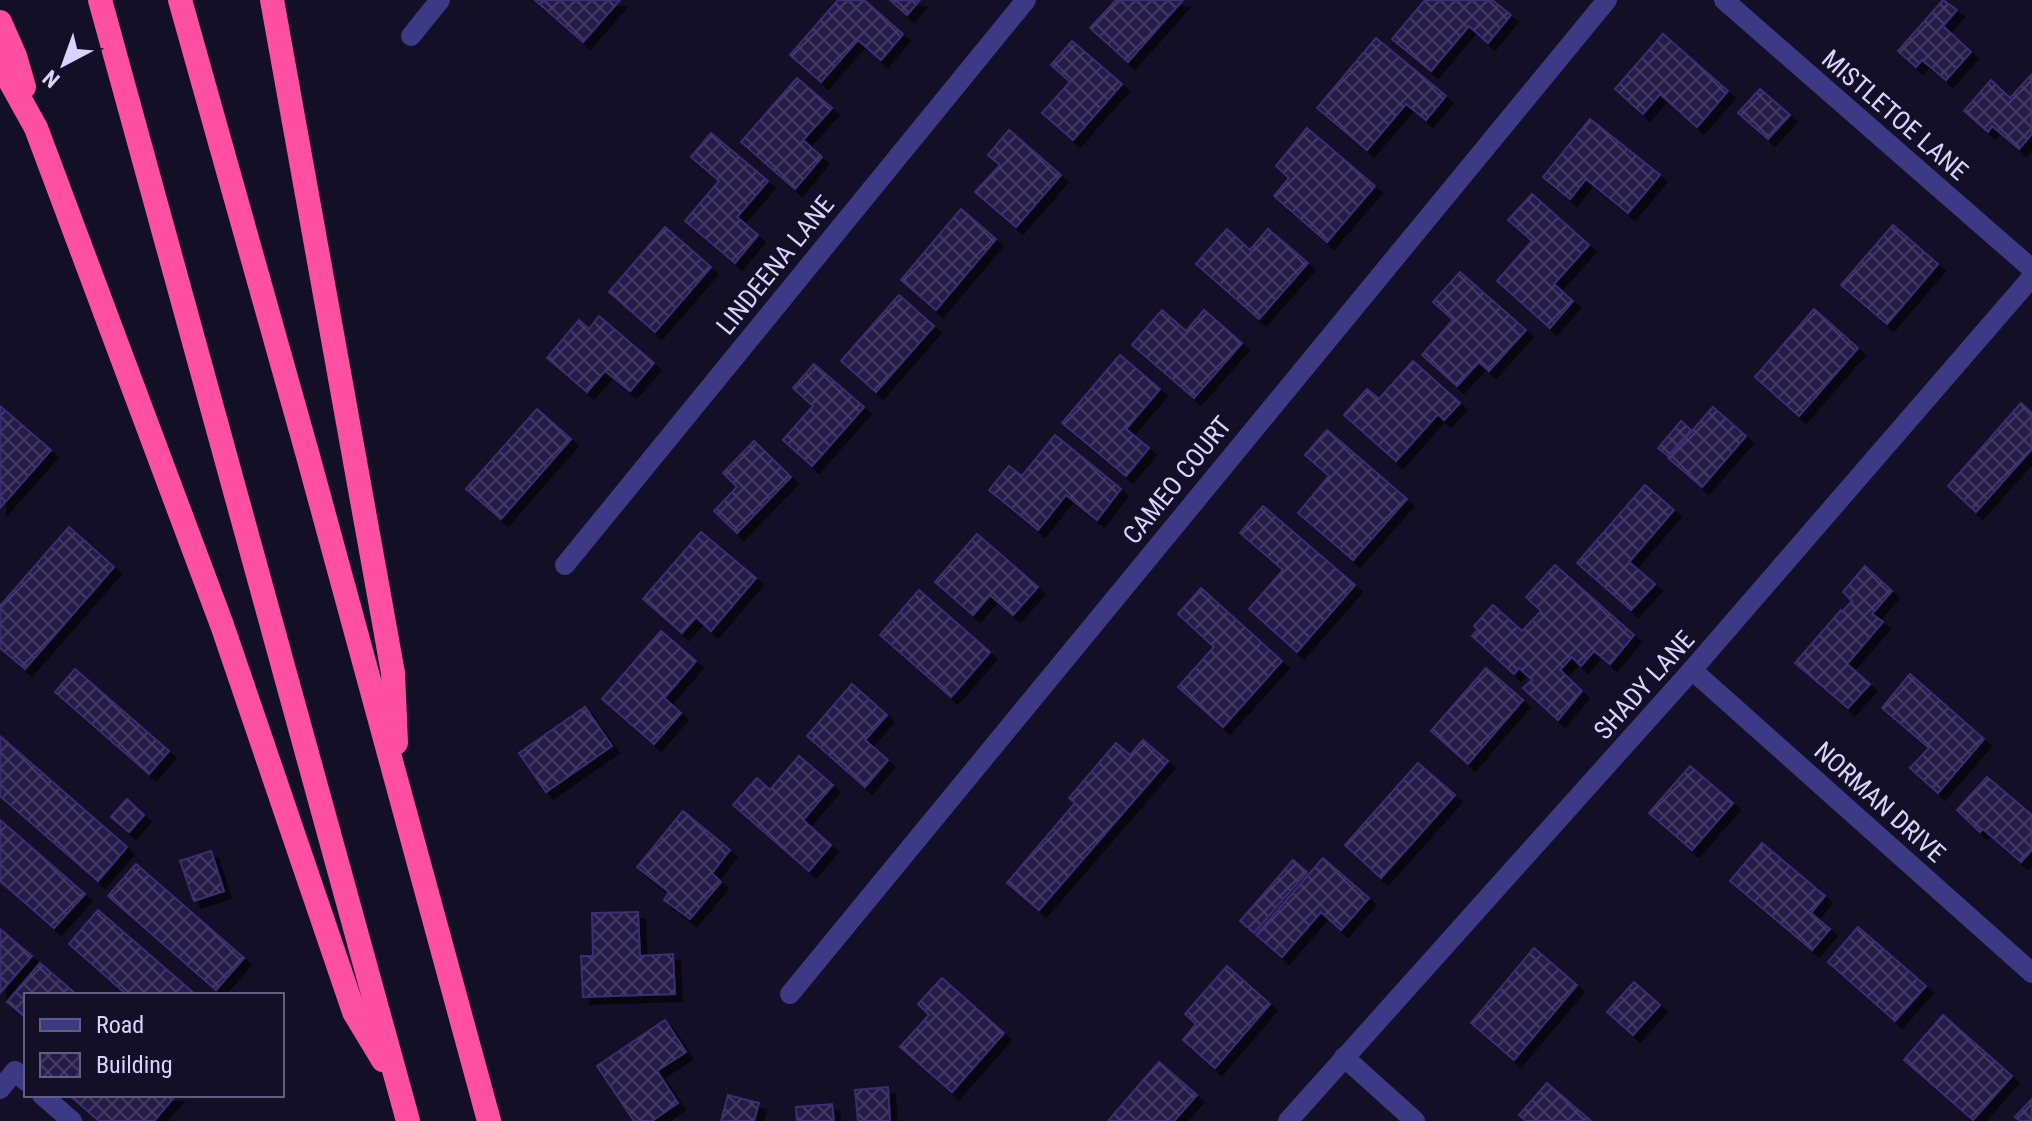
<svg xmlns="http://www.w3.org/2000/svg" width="2032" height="1121" font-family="'Roboto Condensed',sans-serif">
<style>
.building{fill:url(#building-cross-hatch);stroke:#3b2d73;stroke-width:2;filter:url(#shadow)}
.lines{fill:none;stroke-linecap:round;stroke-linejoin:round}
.minor{stroke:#3d3a85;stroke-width:20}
.tertiary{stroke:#3d3a85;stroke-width:20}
.motorway{stroke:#ff4fa3;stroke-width:24}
.labels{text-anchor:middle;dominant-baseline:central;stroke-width:6;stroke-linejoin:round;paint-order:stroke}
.street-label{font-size:26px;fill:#d9d4ff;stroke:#130f26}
</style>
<defs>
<pattern id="building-cross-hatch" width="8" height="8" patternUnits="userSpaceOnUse" patternTransform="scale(2)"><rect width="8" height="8" fill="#241b47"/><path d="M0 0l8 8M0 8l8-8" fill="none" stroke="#433b63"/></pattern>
<filter id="shadow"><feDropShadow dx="7" dy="7" stdDeviation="0" flood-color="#0009"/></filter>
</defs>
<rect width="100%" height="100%" fill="#130f26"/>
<g class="building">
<polygon points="535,0 620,0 583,42"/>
<polygon points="838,0 864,0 903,34 881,60 858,40 821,82 790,55"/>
<polygon points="890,0 920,0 907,15"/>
<polygon points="1116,0 1183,0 1128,62 1090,28"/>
<polygon points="1425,0 1492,0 1511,15 1488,43 1469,26 1431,71 1392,39"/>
<polygon points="1943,0 1957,10 1943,26 1971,52 1946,80 1922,60 1916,67 1898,51"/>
<polygon points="1663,34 1728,91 1697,127 1660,94 1643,114 1615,89"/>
<polygon points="1376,38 1446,96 1426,120 1406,104 1367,150 1317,108"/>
<polygon points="1072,41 1122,84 1073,140 1042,113 1070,82 1051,65"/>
<polygon points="2032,74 2032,134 2019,149 1992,126 1988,132 1964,111 1991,80 2010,98"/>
<polygon points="797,78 832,108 803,140 822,157 795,189 741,142"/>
<polygon points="1760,89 1790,115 1768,139 1738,113"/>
<polygon points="1590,119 1660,175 1628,213 1586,179 1570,199 1543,177"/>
<polygon points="1307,128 1375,186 1327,242 1274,196 1289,178 1276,166"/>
<polygon points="1009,130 1061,175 1016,227 975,192 1000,165 988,155"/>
<polygon points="711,133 768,181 737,217 758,235 735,263 685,221 719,181 691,157"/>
<polygon points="1532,194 1589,245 1554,284 1573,301 1550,328 1497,281 1532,241 1508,220"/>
<polygon points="961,209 996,239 936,310 901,280"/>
<polygon points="1893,225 1938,264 1887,324 1841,285"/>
<polygon points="665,227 711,267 655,332 609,292"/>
<polygon points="1227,229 1250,250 1268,229 1308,263 1259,319 1196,264"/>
<polygon points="1460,272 1526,330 1489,371 1479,362 1457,386 1422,355 1453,320 1433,302"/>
<polygon points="899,295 934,326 876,392 841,361"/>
<polygon points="1814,309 1858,348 1799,416 1755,377"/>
<polygon points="1162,310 1186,331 1204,310 1242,343 1194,398 1132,345"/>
<polygon points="599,316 654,363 630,391 605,371 587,392 547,358 579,320 589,329"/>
<polygon points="1120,355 1160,389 1126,429 1149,448 1126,476 1062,423"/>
<polygon points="1413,361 1460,403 1444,420 1438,414 1396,461 1344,415 1367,389 1379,399"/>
<polygon points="814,364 864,407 812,466 783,440 813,406 793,388"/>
<polygon points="2021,403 2032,413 2032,449 1976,512 1948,486"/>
<polygon points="0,406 51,450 0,508"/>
<polygon points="1713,407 1746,436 1702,487 1668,458"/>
<polygon points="537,409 571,439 501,519 466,489"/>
<polygon points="1681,421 1691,430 1668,456 1658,448"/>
<polygon points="1327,430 1407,499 1353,560 1298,513 1329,476 1305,455"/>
<polygon points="1055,435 1121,489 1097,520 1066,495 1038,530 989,490 1009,466 1022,476"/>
<polygon points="754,441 791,477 737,533 714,511 737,487 723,473"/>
<polygon points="1645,485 1674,510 1629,562 1655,584 1631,610 1577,563"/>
<polygon points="1263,506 1355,585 1297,652 1249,609 1283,570 1240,533"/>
<polygon points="69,527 114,567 25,669 0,648 0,606"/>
<polygon points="701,532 756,578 711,631 696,617 682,633 643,599"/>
<polygon points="977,534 1038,587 1013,615 990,595 973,615 935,582"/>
<polygon points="1555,565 1634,635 1610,664 1594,651 1581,666 1572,657 1560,670 1582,691 1558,720 1523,688 1532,680 1519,668 1514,674 1472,636 1478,630 1474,626 1493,605 1522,631 1541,611 1526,597"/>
<polygon points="1865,566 1892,591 1872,614 1883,622 1847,664 1870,684 1848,708 1795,663 1841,610 1842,612 1852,601 1843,592"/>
<polygon points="1201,588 1282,661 1223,727 1178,687 1214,647 1178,614"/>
<polygon points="919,590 990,652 951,697 880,635"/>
<polygon points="661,631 696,661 664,698 681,713 654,744 602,699"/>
<polygon points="1486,668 1523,700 1468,764 1431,731"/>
<polygon points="75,669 169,751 149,774 55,692"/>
<polygon points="1910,674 1984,739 1938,793 1910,768 1929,748 1882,708"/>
<polygon points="852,684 887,715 865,740 888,760 865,787 807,736"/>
<polygon points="585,707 612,746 546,792 519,753"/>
<polygon points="0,736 127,847 98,881 0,796"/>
<polygon points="1143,740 1168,761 1039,910 1007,883 1075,803 1069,798 1116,743 1130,755"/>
<polygon points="799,756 833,785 803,820 831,845 809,871 733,805 757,778 770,790"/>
<polygon points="1418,763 1455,795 1381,878 1345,845"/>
<polygon points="1690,766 1733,803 1692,850 1649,813"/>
<polygon points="1987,777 2032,815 2032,850 2021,862 1983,829 1980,832 1957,810"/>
<polygon points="127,799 144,815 129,832 111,817"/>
<polygon points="683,811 730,850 712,873 721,882 690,919 664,900 669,892 637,867"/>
<polygon points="0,820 85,894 54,928 0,881"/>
<polygon points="1762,843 1825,896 1811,913 1830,929 1812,950 1730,881"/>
<polygon points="211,851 224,891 194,901 180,861"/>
<polygon points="1323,858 1369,898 1341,930 1321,912 1282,957 1256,935"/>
<polygon points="1293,860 1307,872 1254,933 1240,921"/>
<polygon points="136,864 244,958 216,990 108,896"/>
<polygon points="98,910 196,995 127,995 69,944"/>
<polygon points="638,912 640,956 673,954 675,994 583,997 581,956 593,956 592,913"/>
<polygon points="1858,927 1926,986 1895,1021 1828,962"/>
<polygon points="0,929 32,956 0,993"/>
<polygon points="1534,948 1577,985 1514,1060 1471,1023"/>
<polygon points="40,963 77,995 26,995 26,1018 7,1002"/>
<polygon points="1227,966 1270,1004 1215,1068 1183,1040 1196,1024 1185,1014"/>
<polygon points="942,978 1004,1033 952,1092 900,1047 929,1015 918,1004"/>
<polygon points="1634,982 1660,1005 1633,1035 1607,1012"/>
<polygon points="1943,1015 2012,1076 1973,1120 1904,1060"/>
<polygon points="665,1020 686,1052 657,1071 678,1103 652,1121 634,1121 597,1066"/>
<polygon points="1159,1062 1197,1095 1174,1121 1108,1121"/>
<polygon points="1547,1083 1591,1121 1526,1121 1519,1115"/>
<polygon points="888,1087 890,1121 858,1121 855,1090"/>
<polygon points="69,1095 176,1095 154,1121 99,1121"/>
<polygon points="728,1095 759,1103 754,1121 721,1121"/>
<polygon points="2032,1099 2032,1121 2020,1121 2015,1117"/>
<polygon points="832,1104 834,1121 797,1121 796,1107"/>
</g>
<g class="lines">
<g class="minor">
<polyline points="411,36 440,0"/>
<polyline points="565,565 1026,0"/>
<polyline points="1692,670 2032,973"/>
<polyline points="790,994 1607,0"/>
<polyline points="1344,1057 1415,1121"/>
<polyline points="0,1089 15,1071 26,1081"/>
<polyline points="42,1095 72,1121"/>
<polyline points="1288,1121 1692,670 2032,277"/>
</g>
<polyline class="tertiary" points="1724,0 2032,269"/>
<g class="motorway">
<polyline points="100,0 408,1121"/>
<polyline points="180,0 308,456 489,1121"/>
<polyline points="272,0 393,673 396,743"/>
<polyline points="0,22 15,56 24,87"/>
<polyline points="0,63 36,128 222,625 354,1012 383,1060"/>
</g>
</g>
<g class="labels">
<g class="street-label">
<text transform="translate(1895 115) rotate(41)">MISTLETOE LANE</text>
<text transform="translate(775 265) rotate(-51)">LINDEENA LANE</text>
<text transform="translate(1177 480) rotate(-51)">CAMEO COURT</text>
<text transform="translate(1644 685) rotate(-48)">SHADY LANE</text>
<text transform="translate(1880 802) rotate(42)">NORMAN DRIVE</text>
</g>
</g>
<rect x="24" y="993" width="260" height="104" fill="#130f26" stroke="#625e7d" stroke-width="2"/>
<rect x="40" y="1019" width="40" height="12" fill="#3d3a85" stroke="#625e7d" stroke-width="2"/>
<text x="96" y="1033" font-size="24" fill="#d9d4ff">Road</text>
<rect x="40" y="1053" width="40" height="24" fill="url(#building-cross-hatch)" stroke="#625e7d" stroke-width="2"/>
<text x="96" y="1073" font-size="24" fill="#d9d4ff">Building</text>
<g transform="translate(64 64) rotate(221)" stroke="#130f26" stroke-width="6" paint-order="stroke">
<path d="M0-6L14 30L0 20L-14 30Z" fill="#d9d4ff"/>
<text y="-12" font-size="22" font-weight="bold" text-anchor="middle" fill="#d9d4ff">N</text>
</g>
</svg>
